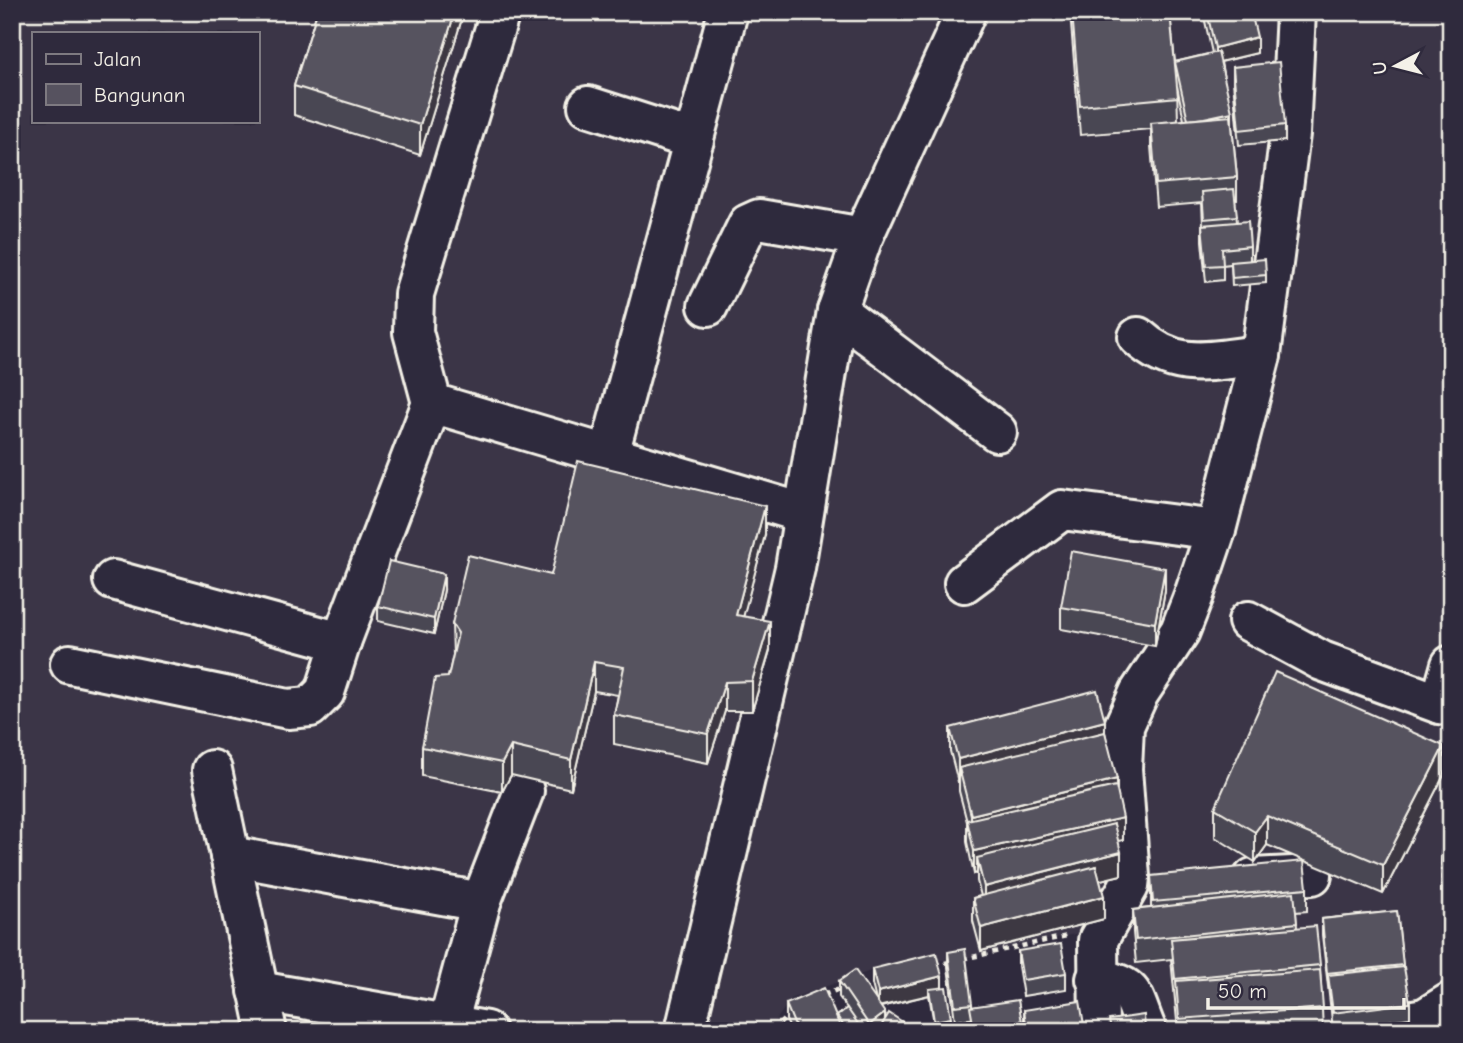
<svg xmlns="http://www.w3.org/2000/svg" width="1463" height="1043" font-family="'Comic Neue',sans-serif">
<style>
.built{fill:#3b3647;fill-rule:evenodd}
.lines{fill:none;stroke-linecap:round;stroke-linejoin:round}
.minor-casing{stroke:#f4f1e8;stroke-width:44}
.path{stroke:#f4f1e8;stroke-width:4.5;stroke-dasharray:5 5;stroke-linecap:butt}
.minor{stroke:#2f2a3d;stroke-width:38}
.wall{fill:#4a4752;stroke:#f4f1e8;stroke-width:2;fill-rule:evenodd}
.shaded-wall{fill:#3c3942;stroke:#f4f1e8;stroke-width:2}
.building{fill:#56525f;stroke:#f4f1e8;stroke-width:2}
</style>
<rect width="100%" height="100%" fill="#2f2a3d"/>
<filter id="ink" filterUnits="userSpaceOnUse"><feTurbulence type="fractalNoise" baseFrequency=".0143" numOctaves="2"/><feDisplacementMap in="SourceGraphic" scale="14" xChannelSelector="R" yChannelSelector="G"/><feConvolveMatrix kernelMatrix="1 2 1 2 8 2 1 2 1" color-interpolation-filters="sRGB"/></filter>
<g filter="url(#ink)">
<path class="built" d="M12,12H1451V1030L1159,1031L1093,930L965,958L885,966L792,998L768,1031H265L260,1014L190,1031H12ZM33,33H257V121H33Z"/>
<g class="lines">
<g class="minor-casing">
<g id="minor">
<polyline points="588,106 694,140"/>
<polyline points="708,306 748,224 759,219 863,237"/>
<polyline points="837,311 997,432"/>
<path d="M1138,337C1177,373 1212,360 1261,355"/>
<polyline points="432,403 413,332 414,294 500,12"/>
<polyline points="609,454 728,12"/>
<polyline points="113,580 341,642"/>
<polyline points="964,583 1062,510 1216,530"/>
<polyline points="1248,621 1322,661 1440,704 1451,706"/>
<polyline points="70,664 288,709 310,707 325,692 341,642 432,403 803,513"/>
<polyline points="1440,704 1451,665"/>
<polyline points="212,770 267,1031"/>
<polyline points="230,856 481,902"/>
<polyline points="1253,878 1312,875"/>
<path d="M1096,979C1137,984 1132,996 1147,1031"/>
<polyline points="258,991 486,1031"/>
<polyline points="448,1024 481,902 524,791"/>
<polyline points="685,1031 795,568 837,311 863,237 966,12"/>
<polyline points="1099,1031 1098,940 1129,886 1130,877 1122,769 1124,726 1139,693 1180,631 1194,595 1216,530 1261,355 1290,134 1296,12"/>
<polyline points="1350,1031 1425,1018 1451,1002"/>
</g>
</g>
<g class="path">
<polyline points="963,959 1067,936"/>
<polyline points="935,965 954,961"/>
<polyline points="824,995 842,988"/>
<polyline points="773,1031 789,1014"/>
</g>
<use href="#minor" class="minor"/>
</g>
<g class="wall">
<polygon points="317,12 464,12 420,155 294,115 294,86"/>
<path d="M1070,12H1170L1175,62L1212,53L1203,12H1251L1257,53L1221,62L1232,125L1237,177V200H1235L1237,222L1250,246V260L1266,275V283L1232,286L1231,264L1223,265V280L1206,282L1202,241V225H1203L1202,203L1156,207L1151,146V129L1080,135ZM1177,86L1184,120L1178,121Z"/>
<polygon points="1233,67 1285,125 1285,141 1239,145 1233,82"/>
<polygon points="765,535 743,616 770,650 752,711 725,711 708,763 614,744 614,715 618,695 594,691 571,789 511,775 502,792 422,776 422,747 448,677 453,655 452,624 551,575"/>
<polygon points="444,590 434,634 378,621 378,606"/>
<polygon points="1165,590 1155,646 1061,629 1061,607"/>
<polygon points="950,728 1105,732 1117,792 1123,840 1118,841 1121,875 1100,880 1104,919 981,951 973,921 973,898 981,896 977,881 977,873 974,874 967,842 967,822 959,791 959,782 958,782 950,751"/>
<polygon points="1451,731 1451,893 1441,892 1441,863"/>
<polygon points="1444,775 1383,894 1267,845 1255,862 1215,837 1215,808"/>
<polygon points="1151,876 1307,888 1307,911 1296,912 1297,928 1320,965 1323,1031 1178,1031 1171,959 1136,963 1133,932 1133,910 1151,908"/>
<polygon points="1397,911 1403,967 1410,1003 1410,1018 1333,1029 1322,935 1322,919"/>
<polygon points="1018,951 1066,973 1066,989 1023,996 1018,966"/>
<polygon points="948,952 972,1004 972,1007 1022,1022 1022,1031 971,1031 970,1019 955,1021 948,967"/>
<polygon points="872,969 942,987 951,1018 951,1026 940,1028 934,1023 929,995 881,1007 885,1020 916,1031 791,1031 786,1020 786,1004 837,1017 847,1008 839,997 839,981 876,1000 872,984"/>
<polygon points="1024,1010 1085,1031 1024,1031"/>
</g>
<g class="shaded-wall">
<polygon points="455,12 464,12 420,155 420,125"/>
<polygon points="1257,37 1257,53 1215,63 1215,48"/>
<polygon points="1232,112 1232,127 1188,122"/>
<polygon points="765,506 765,535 736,644 736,615"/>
<polygon points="1165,568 1165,590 1155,646 1155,623"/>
<polygon points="444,574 444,590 434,634 434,619"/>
<polygon points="770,621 770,650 752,711 752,681"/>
<polygon points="594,662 594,691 571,789 571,760"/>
<polygon points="725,682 725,711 708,763 708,734"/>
<polygon points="1105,721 1105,744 959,768 959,782 958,782 958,759"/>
<polygon points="511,746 511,775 502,792 502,763"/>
<polygon points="1444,746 1444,775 1383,894 1383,865"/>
<polygon points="1117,779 1117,801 971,838 971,815"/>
<polygon points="1267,816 1267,845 1255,862 1255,832"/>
<polygon points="1123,818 1123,840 980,872 977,858 977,873 974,874 974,851"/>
<polygon points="1121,852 1121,875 984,909 984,887"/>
<polygon points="1104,896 1104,919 981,951 981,928"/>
<polygon points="942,976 942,991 929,989 929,995 878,1007 878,992"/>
<polygon points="885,1013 885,1028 880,1028 880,1031 869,1031 869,1025"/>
</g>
<g class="building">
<polygon points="317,12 455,12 420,125 294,86"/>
<polygon points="1072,12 1170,12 1178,97 1080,106"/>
<polygon points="1207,12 1251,12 1257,37 1215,48"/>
<polygon points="1218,52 1232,112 1204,118 1188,120 1175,62"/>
<polygon points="1279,62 1285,125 1239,130 1233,67"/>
<polygon points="1231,116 1237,177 1156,184 1151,123"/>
<polygon points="1234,189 1237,216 1204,219 1202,192"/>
<polygon points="1248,221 1250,246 1222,249 1223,265 1206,266 1202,225"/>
<polygon points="1265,259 1266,275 1232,278 1231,262"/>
<polygon points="578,461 765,506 736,615 770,621 752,681 725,682 708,734 614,715 624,667 594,662 571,760 511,746 502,763 422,747 435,678 448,677 458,633 452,624 468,555 551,575"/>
<polygon points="1071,551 1165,568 1155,623 1061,607"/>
<polygon points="389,561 444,574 434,619 378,606"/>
<polygon points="1275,672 1444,746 1383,865 1267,816 1255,832 1215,808"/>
<polygon points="1097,690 1105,721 958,759 950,728"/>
<polygon points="1450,731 1451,731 1451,864 1441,863"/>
<polygon points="1105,732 1117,779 971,815 959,768"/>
<polygon points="1116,786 1123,818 974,851 967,820"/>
<polygon points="1114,824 1121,852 984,887 977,858"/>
<polygon points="1304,861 1307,888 1153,902 1151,876"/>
<polygon points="1096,866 1104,896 981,928 973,898"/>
<polygon points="1294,892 1297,923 1136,940 1133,910"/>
<polygon points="1397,911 1403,965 1327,973 1322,919"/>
<polygon points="1316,926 1320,965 1175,979 1171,939"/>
<polygon points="1061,944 1066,973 1023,980 1018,951"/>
<polygon points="965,949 972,1004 955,1006 948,952"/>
<polygon points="936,953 942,976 878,992 872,969"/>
<polygon points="1404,967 1410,1003 1333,1013 1328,975"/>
<polygon points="855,970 885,1013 869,1025 839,981"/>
<polygon points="1320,970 1323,1008 1179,1019 1176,981"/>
<polygon points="946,987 951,1018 934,1021 929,989"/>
<polygon points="824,988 842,1031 797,1031 786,1004"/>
<polygon points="1018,1000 1022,1022 974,1029 970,1007"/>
<polygon points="1080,1001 1085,1031 1027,1031 1024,1010"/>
<polygon points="847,1008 863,1031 847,1031 837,1016"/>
<polygon points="889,1013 916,1031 884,1031 880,1028"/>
<polygon points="1144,1015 1145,1031 1111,1031 1109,1020"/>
<polygon points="967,1020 969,1031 954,1031 953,1022"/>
<polygon points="932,1022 944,1031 927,1031"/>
</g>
</g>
<rect width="1463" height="1043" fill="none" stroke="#2f2a3d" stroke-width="42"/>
<rect x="21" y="21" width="1421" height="1001" fill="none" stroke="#f4f1e8" stroke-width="2.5" filter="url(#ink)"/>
<rect x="32" y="32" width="228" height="91" fill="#2f2a3d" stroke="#7e7a81" stroke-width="2"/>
<rect x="46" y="54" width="35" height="10" fill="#2f2a3d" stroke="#7e7a81" stroke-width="2"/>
<text x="94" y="66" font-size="21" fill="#f4f1e8">Jalan</text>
<rect x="46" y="84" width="35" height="21" fill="#56525f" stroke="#7e7a81" stroke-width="2"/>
<text x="94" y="102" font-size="21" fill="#f4f1e8">Bangunan</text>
<g transform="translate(1396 66) rotate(263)" stroke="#2f2a3d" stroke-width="5" paint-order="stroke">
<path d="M0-5L12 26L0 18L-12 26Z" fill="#f4f1e8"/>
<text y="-10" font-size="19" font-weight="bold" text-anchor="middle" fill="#f4f1e8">U</text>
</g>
<path d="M1208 998v10h196v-10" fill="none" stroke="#f4f1e8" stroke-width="3.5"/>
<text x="1218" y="998" font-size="21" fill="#f4f1e8" stroke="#2f2a3d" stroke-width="5" paint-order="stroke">50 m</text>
</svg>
